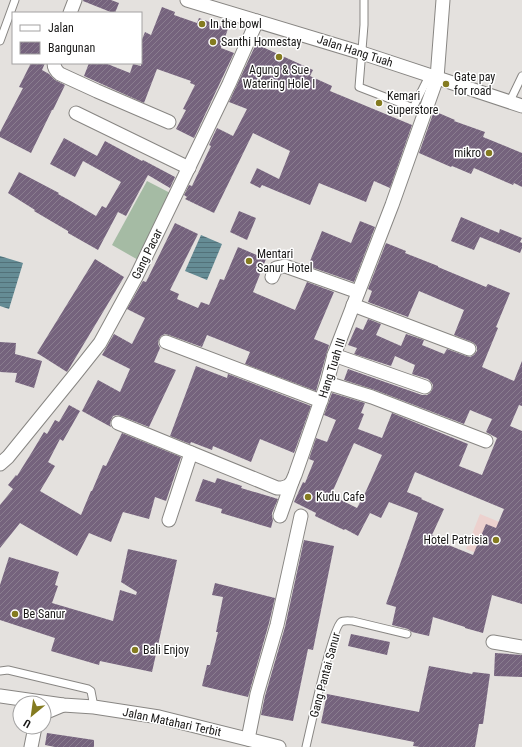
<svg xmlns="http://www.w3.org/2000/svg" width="522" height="747" font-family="'Roboto Condensed',sans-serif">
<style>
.commercial{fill:#ecd1ce}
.pitch{fill:#a5bba4}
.water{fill:url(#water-rules)}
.building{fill:url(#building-hatch);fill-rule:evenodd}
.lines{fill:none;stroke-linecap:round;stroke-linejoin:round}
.lane-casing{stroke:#888683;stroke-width:9}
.street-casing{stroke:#888683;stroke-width:15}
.lane{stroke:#fff;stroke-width:7}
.street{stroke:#fff;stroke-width:13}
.poi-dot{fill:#847b20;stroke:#fff;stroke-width:1.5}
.labels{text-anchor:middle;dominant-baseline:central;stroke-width:3;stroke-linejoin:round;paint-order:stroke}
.poi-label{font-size:12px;fill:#181716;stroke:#fff;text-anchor:start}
.street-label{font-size:12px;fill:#181716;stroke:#fff}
</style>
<defs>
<pattern id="water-rules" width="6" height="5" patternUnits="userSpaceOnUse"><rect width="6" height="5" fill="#658c95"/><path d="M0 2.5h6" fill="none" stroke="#527179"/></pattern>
<pattern id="building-hatch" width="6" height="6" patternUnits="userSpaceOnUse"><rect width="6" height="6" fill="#75637d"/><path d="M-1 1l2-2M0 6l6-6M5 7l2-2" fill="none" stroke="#8a7d8f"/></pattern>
</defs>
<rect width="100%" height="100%" fill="#e4e1de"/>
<polygon class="commercial" points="480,514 522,531 522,571 466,549"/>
<polygon class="pitch" points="147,181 176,196 140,261 112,245"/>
<g class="water">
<polygon points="201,235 222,244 207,280 185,271"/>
<polygon points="0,256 23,263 9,309 0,306"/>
</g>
<g class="building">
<polygon points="83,0 111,0 119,3 115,13 113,13 83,1"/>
<polygon points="162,7 175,12 174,15 197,23 199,18 228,29 221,48 234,53 194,138 176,129 186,110 183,109 195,85 190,83 191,81 157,69 144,103 84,76 89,63 105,63 130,73 133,64 141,66 141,42 145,32 151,35"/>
<polygon points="256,44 313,70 310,76 332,86 330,91 412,125 390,188 374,181 366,202 319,183 310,205 262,185 260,188 250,183 257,168 279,179 290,151 253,133 214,213 185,199 187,197 184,195 189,185 192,186 211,146 209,145 217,128 233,136 247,109 229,102"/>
<polygon points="31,63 45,63 42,70 49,74 55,80 65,85 53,110 52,110 31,153 0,137 0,132 23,88 19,87"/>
<polygon points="434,111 455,120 454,121 485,132 483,137 522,153 522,187 514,183 513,185 474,168 471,174 452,166 451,167 419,153"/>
<polygon points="64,138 97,156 105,141 142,161 143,160 175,177 170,188 148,175 126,216 118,212 98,250 68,233 68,231 34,211 35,210 8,193 19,172 59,193 58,194 69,200 96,216 102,206 106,208 121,182 83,161 75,177 50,164"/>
<polygon points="239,211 256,218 247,240 230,232"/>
<polygon points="461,217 499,233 500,229 522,238 520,242 522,243 522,248 520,253 480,237 474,250 451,241"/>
<polygon points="360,221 375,227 354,282 308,266 322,231 351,243"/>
<polygon points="175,223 198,234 170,290 179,294 177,299 198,308 201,302 209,305 220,279 224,280 238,247 266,259 253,292 295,310 307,282 334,292 314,339 329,345 316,391 245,364 250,352 207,335 202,347 169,335 165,334 161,336 159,339 158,344 160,348 154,362 176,370 149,427 121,416 117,415 113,416 111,420 110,424 111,427 82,411 98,380 120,392 130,369 102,355 114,334 132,344 145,318 127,309 143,281 146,282"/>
<path d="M386,243L406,251L405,253L438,266V267L486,287L488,284L510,293L496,327L498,328L482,367L514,381L522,361V406L519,405L510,426L522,431V604L492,595L483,633L465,628V627L433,617L429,636L412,632L408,629L392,625L396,607L386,604L418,513L389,502L381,518L370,513L358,536L345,529L344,530L315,516L316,513L294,502L303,482L305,483L314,461L309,459L316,438L327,442L336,420L324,415L332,393L365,403L361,413L364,414L358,429L382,438L392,413L468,444L459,466L482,475L497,438L486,432L492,419L470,410L464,424L375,390L344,380L348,369L422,395H427L430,393L432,390L433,385L431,382L428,379L412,374L415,365L395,356L391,366L354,354L357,348L348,345L356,327L363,330L368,319L381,324L376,335L401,346L406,334L424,340L422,345L444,354L447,349L466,356L470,357L474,355L477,351V347L475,344L472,342L454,335L464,310L419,291L408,317L368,302L372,291L368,289ZM354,443L382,455L366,491L357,508L331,495ZM415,472L504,509L496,528L486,524L473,555L446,544L447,540L432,535L444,509L421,499L422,498L407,492Z"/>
<polygon points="95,259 124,277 67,372 37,353"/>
<polygon points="0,342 16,343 15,354 42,361 34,388 15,382 17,373 0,372"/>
<polygon points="196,366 227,378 228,374 311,406 294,453 260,439 251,462 213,446 212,450 191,442 190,444 170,436"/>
<polygon points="69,405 80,411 63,441 60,439 48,462 55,466 40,491 81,515 91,491 92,491 103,465 106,466 122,433 181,457 166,501 155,497 149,519 123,512 111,542 89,533 77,556 20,523 0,548 0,505 13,489 8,485 16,475 17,476 32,452 44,432 47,434 55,420 59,422"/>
<polygon points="217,478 242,486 241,488 278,499 272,513 272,517 273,520 271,528 221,513 222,509 195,501 203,479 215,483"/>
<polygon points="304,540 334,546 313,650 308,649 293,721 261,715 265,696 285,627"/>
<polygon points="128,549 177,560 152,672 100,661 99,665 51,651 55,638 0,620 0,585 9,557 59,572 55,585 58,586 52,603 113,621 120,590 136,595 137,592 121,582"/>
<polygon points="215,583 275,598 269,623 248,697 202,686 207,665 210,665 218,632 216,632 223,597 212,595"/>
<polygon points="351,634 390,642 387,655 348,646"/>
<polygon points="495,653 522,655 522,677 494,676"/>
<polygon points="429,666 472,674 473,672 490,674 483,724 479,724 475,747 420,747 413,746 414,742 321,723 327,694 419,712"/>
<polygon points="47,733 94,740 94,747 55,747 45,745"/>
</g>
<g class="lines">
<g class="lane-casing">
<g id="lane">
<polyline points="364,0 364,25 359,87 411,107 414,106 429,76"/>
<polyline points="0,41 15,0"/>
<polyline points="510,101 522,76"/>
<polyline points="0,671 8,670 88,689 91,691 94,707"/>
<path d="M306,747C310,730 332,628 341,622C344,620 349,621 353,621L407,634"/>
</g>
</g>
<g class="street-casing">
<g id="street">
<polyline points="187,0 362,53 522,106"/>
<polyline points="70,13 75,0"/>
<path d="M54,63C54,68 56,71 60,74L97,91L169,122"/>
<polyline points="76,113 189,168"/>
<polyline points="272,277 276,268 285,266 358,292"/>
<polyline points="353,305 469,349"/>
<polyline points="166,342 321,401"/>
<polyline points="334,355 425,387"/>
<polyline points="327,383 372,397 486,441"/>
<polyline points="118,423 277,488 282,488 288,486 292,482 295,475 327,383 334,355 392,205 437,78 443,0"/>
<polyline points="0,464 8,457 73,377 100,343 136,277 229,84 257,21"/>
<polyline points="280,516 292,482"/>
<polyline points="169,520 191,453"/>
<polyline points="493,642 522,647"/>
<polyline points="0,696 63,705 94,707 159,717 279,747"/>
<polyline points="44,713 63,705"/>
<polyline points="248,739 257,694 277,625 301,516"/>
<polyline points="31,747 35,727"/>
</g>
</g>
<use href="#lane" class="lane"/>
<use href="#street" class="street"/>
</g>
<g class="poi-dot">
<circle cx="202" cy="24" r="4"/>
<circle cx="213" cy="42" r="4"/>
<circle cx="279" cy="57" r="4"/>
<circle cx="446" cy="84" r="4"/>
<circle cx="379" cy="103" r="4"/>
<circle cx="489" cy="153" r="4"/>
<circle cx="249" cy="261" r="4"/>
<circle cx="308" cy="497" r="4"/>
<circle cx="496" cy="540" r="4"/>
<circle cx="15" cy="614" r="4"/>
<circle cx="135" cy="650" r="4"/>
</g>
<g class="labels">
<g class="poi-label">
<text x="210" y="24">In the bowl</text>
<text x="221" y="42">Santhi Homestay</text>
<text x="279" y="70" text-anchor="middle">Agung &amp; Sue<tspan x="279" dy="14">Watering Hole I</tspan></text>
<text x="454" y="77">Gate pay<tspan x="454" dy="14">for road</tspan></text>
<text x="387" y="96">Kemari<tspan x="387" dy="14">Superstore</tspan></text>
<text x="481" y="153" text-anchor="end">mikro</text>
<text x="257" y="254">Mentari<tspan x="257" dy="14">Sanur Hotel</tspan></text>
<text x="316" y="497">Kudu Cafe</text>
<text x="488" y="540" text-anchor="end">Hotel Patrisia</text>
<text x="23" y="614">Be Sanur</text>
<text x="143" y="650">Bali Enjoy</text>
</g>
<g class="street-label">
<text transform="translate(355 51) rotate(18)">Jalan Hang Tuah</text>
<text transform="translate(147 254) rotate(-64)">Gang Pacar</text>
<text transform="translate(332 368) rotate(-72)">Hang Tuah III</text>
<text transform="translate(325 675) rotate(-75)">Gang Pantai Sanur</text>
<text transform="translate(172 722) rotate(12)">Jalan Matahari Terbit</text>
</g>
</g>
<rect x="12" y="12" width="130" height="52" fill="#ffffff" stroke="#a3a2a2"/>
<rect x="20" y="25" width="20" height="6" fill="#ffffff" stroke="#a3a2a2"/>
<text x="48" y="32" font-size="12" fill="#181716">Jalan</text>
<rect x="20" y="42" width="20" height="12" fill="url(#building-hatch)" stroke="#a3a2a2"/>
<text x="48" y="52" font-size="12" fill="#181716">Bangunan</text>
<g transform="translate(32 715) rotate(209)"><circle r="19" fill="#ffffff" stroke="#a3a2a2"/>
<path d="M0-3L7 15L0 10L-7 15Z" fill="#847b20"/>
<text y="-6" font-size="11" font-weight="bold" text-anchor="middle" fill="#181716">U</text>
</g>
</svg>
